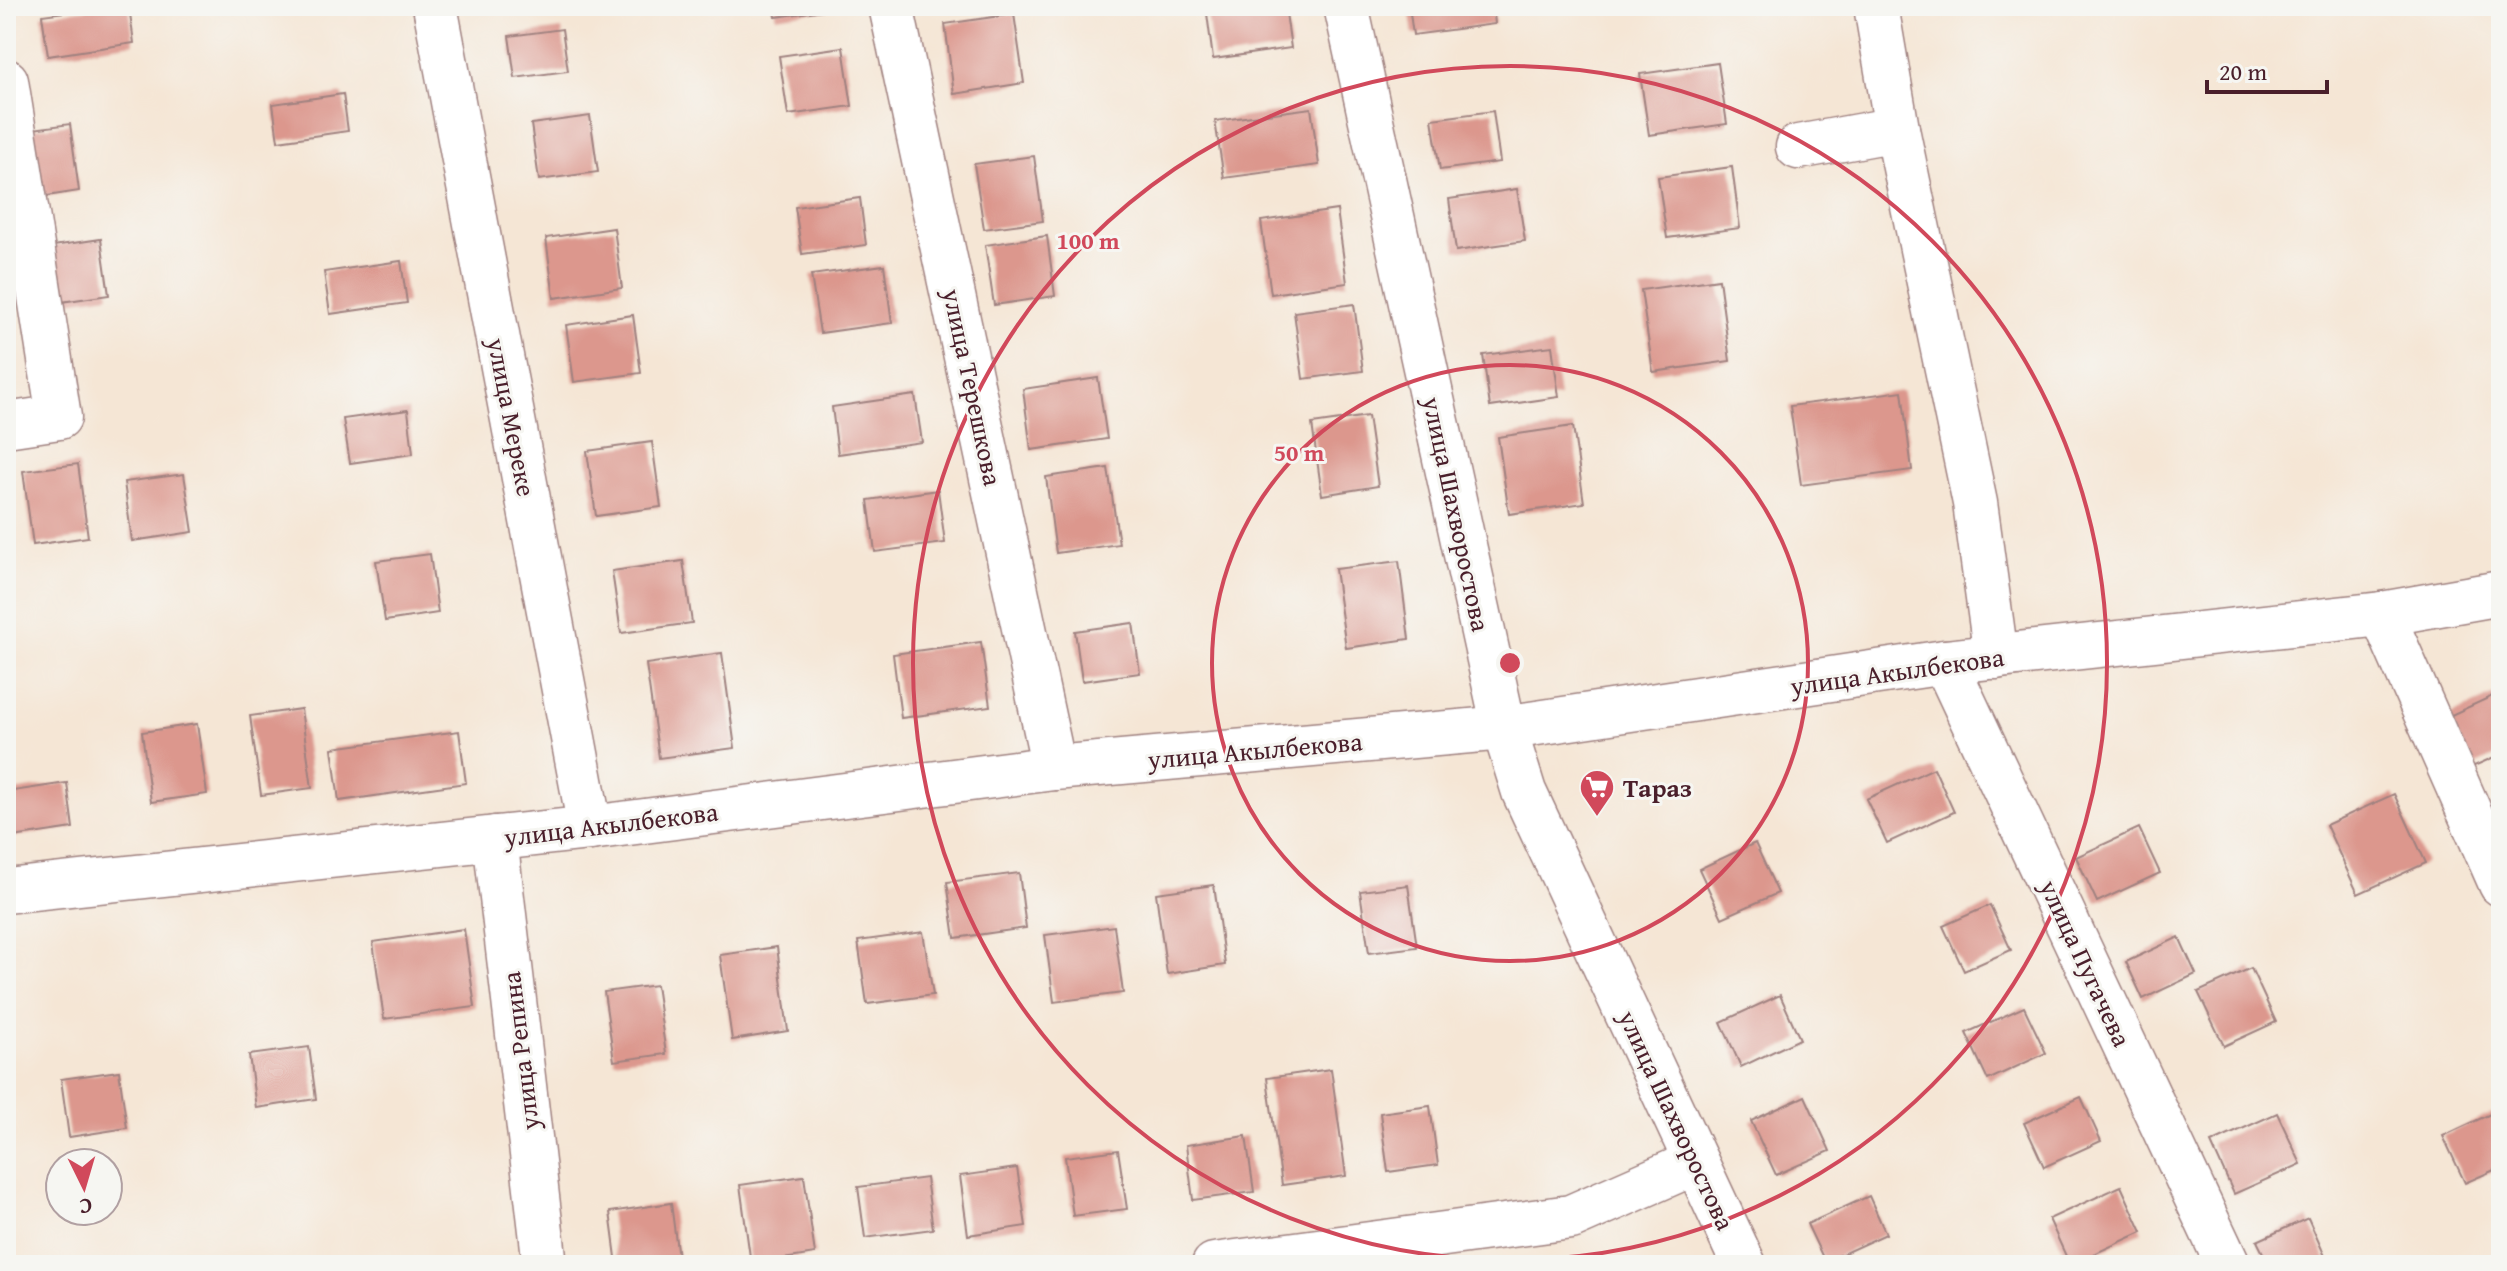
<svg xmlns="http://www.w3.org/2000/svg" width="2507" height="1271" font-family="'Gentium Book Plus',serif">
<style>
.building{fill:#dc978d}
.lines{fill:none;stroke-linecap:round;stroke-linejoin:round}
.minor-casing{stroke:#a08280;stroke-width:47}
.minor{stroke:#fff;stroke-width:44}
.ring{fill:none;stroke:#d1495b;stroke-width:4}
.labels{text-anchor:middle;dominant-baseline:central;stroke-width:6;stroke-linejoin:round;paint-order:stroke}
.street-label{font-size:26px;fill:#4a1f2b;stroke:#f6f6f2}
.poi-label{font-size:26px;font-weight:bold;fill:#4a1f2b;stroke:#f6f6f2;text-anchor:start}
.centre{fill:#d1495b;stroke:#f6f6f2;stroke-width:4}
.ring-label{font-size:24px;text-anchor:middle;font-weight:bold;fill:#d1495b;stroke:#f6f6f2;stroke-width:6;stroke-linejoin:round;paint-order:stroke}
</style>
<rect width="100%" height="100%" fill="#f6f6f2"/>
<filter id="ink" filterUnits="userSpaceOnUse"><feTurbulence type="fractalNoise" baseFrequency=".0125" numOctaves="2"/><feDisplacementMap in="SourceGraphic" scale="16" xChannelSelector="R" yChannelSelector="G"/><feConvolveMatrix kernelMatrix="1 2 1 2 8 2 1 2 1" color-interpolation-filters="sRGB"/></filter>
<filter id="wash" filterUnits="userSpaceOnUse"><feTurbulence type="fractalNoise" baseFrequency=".006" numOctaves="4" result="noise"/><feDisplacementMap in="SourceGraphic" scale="32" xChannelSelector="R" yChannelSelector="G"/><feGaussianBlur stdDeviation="1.8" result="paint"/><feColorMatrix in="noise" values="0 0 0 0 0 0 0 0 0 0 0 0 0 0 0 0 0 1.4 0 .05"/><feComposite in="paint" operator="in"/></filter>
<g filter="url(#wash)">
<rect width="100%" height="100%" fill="#f5e6d5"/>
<g id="blocks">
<g class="building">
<polygon points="109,6 129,6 134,43 48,56 42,15"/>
<polygon points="774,6 837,6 837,8 776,17"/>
<polygon points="1206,6 1285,6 1291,48 1213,59"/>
<polygon points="1409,6 1493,6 1495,24 1413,35"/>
<polygon points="1014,14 1024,83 954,94 945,24"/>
<polygon points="562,29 568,71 515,78 509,36"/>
<polygon points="843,47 852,106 788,115 779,56"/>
<polygon points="1718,63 1727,124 1649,135 1640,74"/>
<polygon points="343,94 348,131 278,141 273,104"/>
<polygon points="1311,108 1319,165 1224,178 1215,121"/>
<polygon points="1493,111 1500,162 1440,170 1432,119"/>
<polygon points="590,116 598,172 539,180 531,124"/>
<polygon points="70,124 79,191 34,198 25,130"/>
<polygon points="1034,156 1043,221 984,229 974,164"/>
<polygon points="1732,167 1740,228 1667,238 1658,177"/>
<polygon points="1517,189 1525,241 1456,251 1449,199"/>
<polygon points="860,198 866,245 802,254 795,207"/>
<polygon points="1337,210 1347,283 1271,294 1261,221"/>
<polygon points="614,228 622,288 554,298 546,238"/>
<polygon points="1047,236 1055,296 994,305 985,245"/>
<polygon points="101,239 109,295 54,303 46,247"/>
<polygon points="401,261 407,303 330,314 324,272"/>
<polygon points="884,265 892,323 820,333 811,275"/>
<polygon points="1719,279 1730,361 1653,372 1641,290"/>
<polygon points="1354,304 1363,371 1303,379 1294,312"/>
<polygon points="633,315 641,373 574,382 566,325"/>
<polygon points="1552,346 1559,397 1490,407 1483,355"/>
<polygon points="1098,378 1107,439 1031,450 1023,389"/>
<polygon points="1902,391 1912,470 1801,485 1790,406"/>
<polygon points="915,395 922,442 838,454 832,407"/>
<polygon points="408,410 413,454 350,463 343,419"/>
<polygon points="1368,416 1378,486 1322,495 1312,424"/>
<polygon points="1573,426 1584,503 1509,514 1498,437"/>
<polygon points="652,442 661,507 596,516 587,451"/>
<polygon points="78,464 88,537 33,545 23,471"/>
<polygon points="1108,468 1119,544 1056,553 1046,477"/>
<polygon points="184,474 193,532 132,541 124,482"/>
<polygon points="938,490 945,543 875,552 868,500"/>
<polygon points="430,554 438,613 385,621 376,561"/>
<polygon points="683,561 692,623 621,633 612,571"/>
<polygon points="1399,561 1409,639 1346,648 1335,569"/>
<polygon points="1133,623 1140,673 1082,681 1075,631"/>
<polygon points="981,642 990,706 901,718 893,654"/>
<polygon points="722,653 735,748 659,758 646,664"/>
<polygon points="2501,692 2501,754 2472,767 2449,716"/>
<polygon points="301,709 312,788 261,795 250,716"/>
<polygon points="197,724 207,794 151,802 142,732"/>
<polygon points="459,731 466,783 339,801 332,748"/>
<polygon points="1934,768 1954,812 1887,843 1866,799"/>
<polygon points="67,783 73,828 6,838 6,792"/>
<polygon points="2394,794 2426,863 2358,894 2326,825"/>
<polygon points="2139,828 2160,873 2097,902 2076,857"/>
<polygon points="1755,843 1778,893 1722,918 1699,869"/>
<polygon points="1019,873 1026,928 955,938 947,882"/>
<polygon points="1214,885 1225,965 1167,974 1156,893"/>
<polygon points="1408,885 1417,947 1369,953 1360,891"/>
<polygon points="1990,905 2011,950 1964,971 1943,926"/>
<polygon points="1114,926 1123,993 1054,1002 1045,935"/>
<polygon points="464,929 475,1007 384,1019 373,942"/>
<polygon points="923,932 933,995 867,1004 858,941"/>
<polygon points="2179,937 2196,974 2143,999 2126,962"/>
<polygon points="777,947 788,1031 732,1040 720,955"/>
<polygon points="2251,968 2276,1022 2224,1046 2198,992"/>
<polygon points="656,985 666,1054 614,1061 604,992"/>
<polygon points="1780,995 1800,1039 1741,1067 1721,1022"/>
<polygon points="2024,1007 2046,1053 1988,1080 1966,1033"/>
<polygon points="309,1047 316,1099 256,1108 249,1055"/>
<polygon points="1331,1069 1346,1176 1282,1185 1267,1078"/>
<polygon points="119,1071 127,1128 69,1137 61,1079"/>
<polygon points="1805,1096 1830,1151 1776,1175 1751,1121"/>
<polygon points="2081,1097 2101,1141 2044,1167 2024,1123"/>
<polygon points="1430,1106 1438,1165 1388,1172 1380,1113"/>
<polygon points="2501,1109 2501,1167 2465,1183 2443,1136"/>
<polygon points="2277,1113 2301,1164 2234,1194 2211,1143"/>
<polygon points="1246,1136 1254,1192 1193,1200 1186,1145"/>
<polygon points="1118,1150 1127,1209 1073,1216 1065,1157"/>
<polygon points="1017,1168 1026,1226 968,1235 960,1176"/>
<polygon points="804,1176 815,1254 751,1264 740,1185"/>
<polygon points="926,1178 933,1229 865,1238 858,1187"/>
<polygon points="2121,1186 2142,1232 2070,1265 2049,1219"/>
<polygon points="1869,1196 1886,1234 1825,1262 1807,1224"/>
<polygon points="671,1203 679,1265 617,1265 610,1212"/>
<polygon points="2308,1218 2329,1265 2269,1265 2257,1241"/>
</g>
</g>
</g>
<g filter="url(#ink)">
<use href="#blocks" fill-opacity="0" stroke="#a08280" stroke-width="2"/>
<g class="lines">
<g class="minor-casing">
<g id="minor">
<polyline points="435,6 590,828"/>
<polyline points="891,6 1054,768"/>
<polyline points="1346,6 1504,728 1524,792 1744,1265"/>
<polyline points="1876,6 1897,129"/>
<polyline points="6,81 59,417 6,425"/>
<polyline points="1798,147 1897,129 1975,503 1996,657"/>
<polyline points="2382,614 2501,884"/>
<polyline points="1945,662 2228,1265"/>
<polyline points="495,838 545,1265"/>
<polyline points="6,891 590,828 1054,768 1504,728 1945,662 2382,614 2501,593"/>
<polyline points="1214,1265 1571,1217 1696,1162"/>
</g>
</g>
<use href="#minor" class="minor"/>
</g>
</g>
<g class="ring">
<circle cx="1510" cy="663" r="298"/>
<circle cx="1510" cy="663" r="597"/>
</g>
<defs>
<g id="supermarket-pin" transform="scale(1.8)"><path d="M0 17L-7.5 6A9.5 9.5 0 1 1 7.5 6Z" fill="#d1495b" stroke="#f6f6f2"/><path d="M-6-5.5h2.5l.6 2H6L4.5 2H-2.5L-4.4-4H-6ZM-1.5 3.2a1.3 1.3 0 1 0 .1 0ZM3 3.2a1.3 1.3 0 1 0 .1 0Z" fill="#fff"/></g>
</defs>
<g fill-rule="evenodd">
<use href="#supermarket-pin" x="1597" y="787"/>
</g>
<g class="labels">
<g class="street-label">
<text transform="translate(973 387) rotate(78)">улица Терешкова</text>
<text transform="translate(512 417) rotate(79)">улица Мереке</text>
<text transform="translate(1457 514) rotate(78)">улица Шахворостова</text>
<text transform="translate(1897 671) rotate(-8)">улица Акылбекова</text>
<text transform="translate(1255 750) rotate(-5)">улица Акылбекова</text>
<text transform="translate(611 824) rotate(-7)">улица Акылбекова</text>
<text transform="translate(2086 963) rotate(65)">улица Пугачева</text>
<text transform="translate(520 1051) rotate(-97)">улица Репина</text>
<text transform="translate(1677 1120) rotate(65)">улица Шахворостова</text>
</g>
<g class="poi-label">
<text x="1623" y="787">Тараз</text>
</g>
</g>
<circle cx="1510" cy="663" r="12" class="centre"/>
<g class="ring-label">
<text x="1088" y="249">100 m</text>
<text x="1299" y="461">50 m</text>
</g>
<rect width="2507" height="1271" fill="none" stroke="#f6f6f2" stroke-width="32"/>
<g transform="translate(84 1187) rotate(175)"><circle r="38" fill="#f6f6f2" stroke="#b1a0a2" stroke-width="2"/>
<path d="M0-6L14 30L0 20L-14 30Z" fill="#d1495b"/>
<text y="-12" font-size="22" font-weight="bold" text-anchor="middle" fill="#4a1f2b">С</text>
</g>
<path d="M2207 80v12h120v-12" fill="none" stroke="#4a1f2b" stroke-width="4"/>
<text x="2219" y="80" font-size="24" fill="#4a1f2b" stroke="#f6f6f2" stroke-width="6" paint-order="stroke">20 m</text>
</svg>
